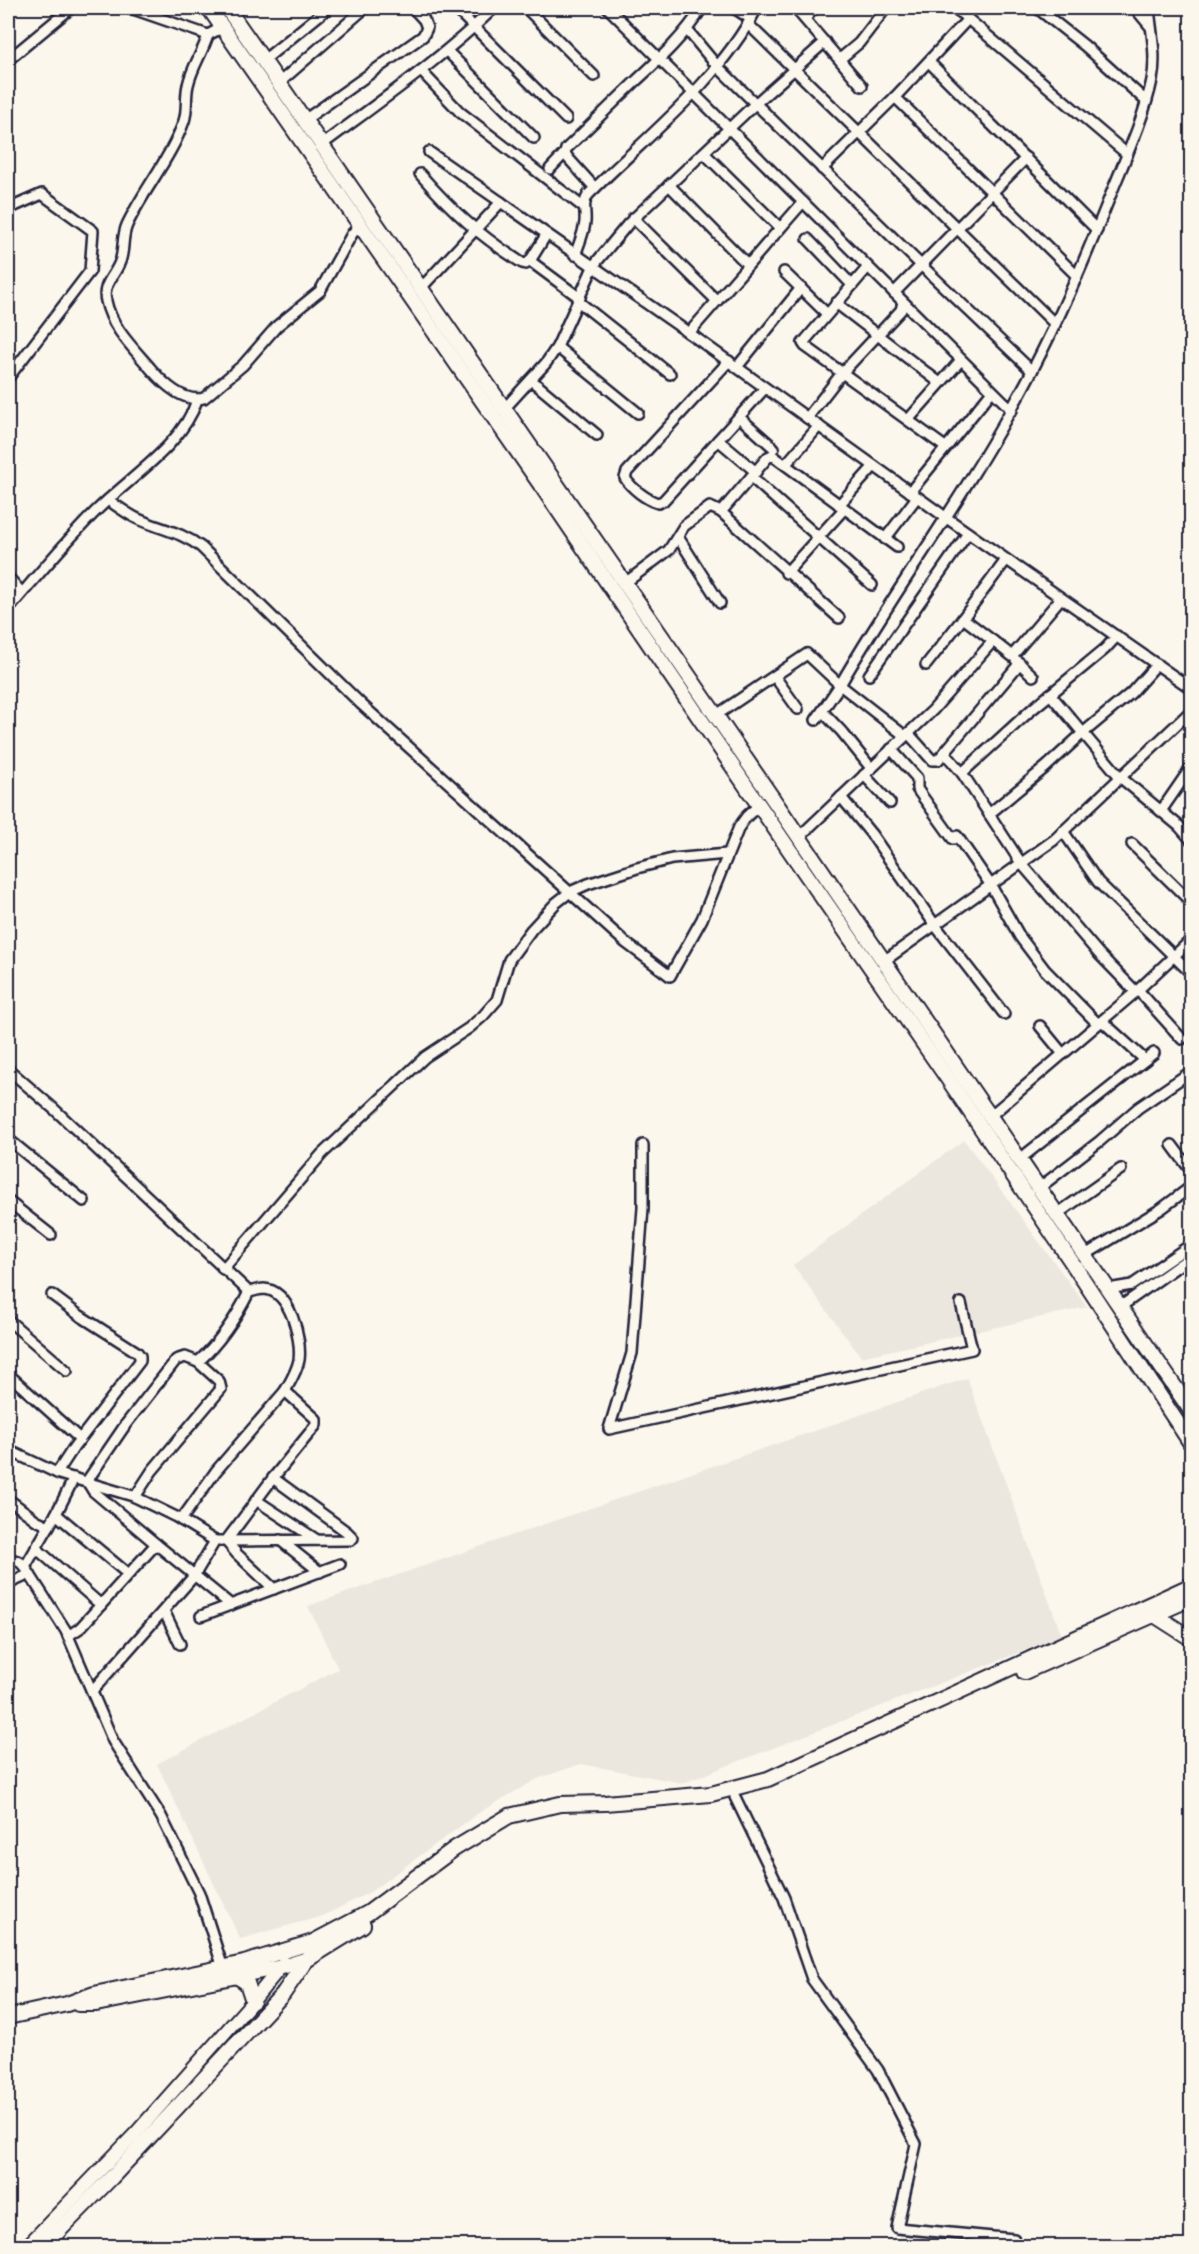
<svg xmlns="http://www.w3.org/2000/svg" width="1199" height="2254" font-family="Delius,sans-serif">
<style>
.built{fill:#ebe7df}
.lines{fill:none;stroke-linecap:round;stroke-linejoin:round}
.street-casing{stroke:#22223b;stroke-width:14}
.secondary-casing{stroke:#22223b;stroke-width:16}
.primary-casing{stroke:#22223b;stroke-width:18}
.street{stroke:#fbf7ec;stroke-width:9}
.secondary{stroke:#fbf7ec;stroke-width:12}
.primary{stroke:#fbf7ec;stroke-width:14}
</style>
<rect width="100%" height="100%" fill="#fbf7ec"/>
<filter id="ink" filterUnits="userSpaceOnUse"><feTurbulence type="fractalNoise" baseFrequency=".0167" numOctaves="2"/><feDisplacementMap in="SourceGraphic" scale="12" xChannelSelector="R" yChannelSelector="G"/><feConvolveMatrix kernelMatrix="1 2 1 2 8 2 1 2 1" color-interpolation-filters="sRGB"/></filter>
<g filter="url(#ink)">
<g class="built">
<polygon points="964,1140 1087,1307 861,1357 793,1265"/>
<polygon points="967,1378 1062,1636 683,1783 581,1764 537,1779 480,1812 370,1892 323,1916 240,1939 157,1764 338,1669 308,1606"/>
</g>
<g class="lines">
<g class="street-casing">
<g id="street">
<polyline points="130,8 208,35 223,27"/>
<polyline points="455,8 566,119"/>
<polyline points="526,8 594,76"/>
<polyline points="608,8 1012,410"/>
<polyline points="734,8 751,19"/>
<polyline points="795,8 862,86"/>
<polyline points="955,8 1127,154"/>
<polyline points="1037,8 1085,46 1146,101"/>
<polyline points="1135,8 1150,26"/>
<polyline points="805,19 814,8"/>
<polyline points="748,24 1055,324"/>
<polyline points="688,31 717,66 922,266 1032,371"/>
<path d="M208,35C203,52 192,67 188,85C185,97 188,109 184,121C171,158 144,189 127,225C121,238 125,252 119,264C113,278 102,285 106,301C111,327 134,349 151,369C163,383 184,403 204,398L243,365L277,326L320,291L352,234L361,224"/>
<polyline points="447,51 534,138"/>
<polyline points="840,59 859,43 886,8"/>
<polyline points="8,60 71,8"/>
<polyline points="264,60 328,8"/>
<polyline points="929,62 1097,230"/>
<polyline points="422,72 460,112 583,207"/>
<polyline points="280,82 365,8"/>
<polyline points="895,97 1077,276"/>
<polyline points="306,119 423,36 427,28 424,20 413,8"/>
<path d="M323,144C382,100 441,59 494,8"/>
<polyline points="429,152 689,333 941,514 1192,689"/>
<polyline points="704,153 780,228"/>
<polyline points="550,169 565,153"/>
<polyline points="822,169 895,97 968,19"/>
<path d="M420,174C453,212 479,235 522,263L526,264L530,261L546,235"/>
<polyline points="669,185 748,265"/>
<path d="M595,188L568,158L565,153L566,149C590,126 613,103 637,80C661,58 685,35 702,8"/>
<polyline points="8,209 42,194 93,231 90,271 8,378"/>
<polyline points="633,218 717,301"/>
<polyline points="808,239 852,285"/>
<path d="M575,255C579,244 584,233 585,222C586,211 582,205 588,195C648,135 717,83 757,8"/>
<polyline points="530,261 580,298"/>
<polyline points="868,267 803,343 805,346 945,447"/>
<polyline points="784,272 827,314"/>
<polyline points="422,287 501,202"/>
<polyline points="894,293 1026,158"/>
<polyline points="579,302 670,374"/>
<polyline points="836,303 940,383"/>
<polyline points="689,333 803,202"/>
<polyline points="557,347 638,413"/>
<path d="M729,361L627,472L625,478C631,488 647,500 658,503L663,501L765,388"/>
<polyline points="737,367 801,288"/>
<polyline points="531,380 597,435"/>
<polyline points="505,408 546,363 557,347 594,265 628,224 755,104 825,42"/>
<polyline points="739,417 774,448"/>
<polyline points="807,418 842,373 901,310 903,302"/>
<polyline points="908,420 961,360"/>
<polyline points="718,440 756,472"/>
<polyline points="786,464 819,426"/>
<polyline points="751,477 872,585"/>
<polyline points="910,492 992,391"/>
<path d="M108,500C117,506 126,513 136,518C159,529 180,531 201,547L361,704L626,943L670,976L702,919L739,827L747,816L759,805"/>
<polyline points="839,505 874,466"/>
<polyline points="721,512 768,457 772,455 897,547"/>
<polyline points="678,537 720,603"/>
<polyline points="885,539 917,497"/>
<polyline points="786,573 844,509"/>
<polyline points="8,577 22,593"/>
<polyline points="625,583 669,550 684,526 710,507 721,512 839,618"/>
<path d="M8,610C37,576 65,542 96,511C129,478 183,445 197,400"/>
<polyline points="993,641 963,618 1006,560"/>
<polyline points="1016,660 1033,676"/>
<polyline points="1157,664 1131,693 1083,733 1120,777 1179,826 1192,841"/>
<polyline points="926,665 963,618"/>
<polyline points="869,675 968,533"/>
<polyline points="775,677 798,709"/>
<polyline points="1050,694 1083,733 1046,767 989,814 1021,863 1099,954 1136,992"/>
<polyline points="823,712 842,732 871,768"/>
<path d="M715,716L807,654L840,685C894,591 960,503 1012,408C1050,341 1081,270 1109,199C1124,161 1144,119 1152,80C1157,56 1151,31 1149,8"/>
<polyline points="816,720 840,685 905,736"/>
<polyline points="908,733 932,760 938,760 1020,663"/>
<polyline points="891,749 917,778 917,789 953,839"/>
<polyline points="945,753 962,773 1030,711 1105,649 1117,636"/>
<polyline points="962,773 989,814"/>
<polyline points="864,775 890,803"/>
<polyline points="841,797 872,835 935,925 1004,1014"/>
<polyline points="1161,811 1192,766"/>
<polyline points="1063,831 1098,882 1192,974"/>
<polyline points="957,836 990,884 1020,937 1045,970 1098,1024 1102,1021 1145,1060"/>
<polyline points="799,837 933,710 993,641 1012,656 1061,598"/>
<polyline points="1132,844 1192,903"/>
<polyline points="884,961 1054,840 1192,710"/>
<polyline points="1138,990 1182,1039"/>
<polyline points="1040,1026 1063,1054"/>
<polyline points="8,1069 54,1109 249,1292"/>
<polyline points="990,1116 1138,990 1192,939"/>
<polyline points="8,1139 84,1201"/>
<polyline points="643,1145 643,1208 632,1353 609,1429 972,1349 961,1303"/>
<polyline points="1172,1145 1192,1172"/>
<polyline points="1020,1159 1154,1053"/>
<polyline points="1039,1188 1100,1141 1138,1108 1192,1071"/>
<polyline points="8,1201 51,1235"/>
<polyline points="1057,1214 1121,1169"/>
<polyline points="1085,1255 1161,1209 1192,1186"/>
<polyline points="8,1259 8,1258"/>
<polyline points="223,1269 322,1154 425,1057 469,1028 483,1016 497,1000 509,960 531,930 556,903 570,892 588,884 637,868 672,859 727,854"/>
<polyline points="1108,1289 1132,1285 1192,1244"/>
<polyline points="52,1295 79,1315 137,1352 140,1356 140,1361 74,1447 57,1473"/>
<polyline points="1120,1307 1192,1256"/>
<polyline points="8,1320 67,1371"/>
<polyline points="8,1374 80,1439"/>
<polyline points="8,1450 59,1474 133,1496 176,1517 215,1541"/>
<polyline points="74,1478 56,1514 128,1574"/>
<polyline points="135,1497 152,1471 221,1389 219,1381 198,1362"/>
<polyline points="8,1499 36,1520 49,1526"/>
<polyline points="256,1500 317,1540"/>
<polyline points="280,1540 320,1572"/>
<path d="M156,1544L93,1491L87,1481L126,1424L176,1360L185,1357L198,1362C220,1342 236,1318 249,1292C254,1291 259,1289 264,1289C290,1290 302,1339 299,1360C297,1371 290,1382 285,1391L216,1471L181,1520"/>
<polyline points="36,1548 101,1605"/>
<polyline points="8,1558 20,1562 25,1567 66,1631 113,1741 161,1816 199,1893 223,1968"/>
<polyline points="25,1567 56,1514"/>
<polyline points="8,1584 30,1574"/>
<polyline points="274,1589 237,1554 226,1541 273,1478 316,1425 316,1419 285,1391"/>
<polyline points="164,1611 180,1644"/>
<polyline points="201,1616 340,1564"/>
<polyline points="68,1636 80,1628 156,1544 231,1605"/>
<polyline points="92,1691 194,1576 215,1541 351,1540 353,1538 347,1532 273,1478"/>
<polyline points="735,1797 784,1898 812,1979 878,2070 916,2144 897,2228 1014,2239"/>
</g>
</g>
<g class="secondary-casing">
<polyline id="secondary" points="27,2246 136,2133 253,2001 284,1963"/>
</g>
<g class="primary-casing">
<g id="primary">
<polyline points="209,8 543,488 797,861 948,1079 1071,1261 1192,1445"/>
<polyline points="227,8 680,663 1192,1412"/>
<polyline points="1153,1614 1192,1639"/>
<polyline points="1024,1672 1192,1598"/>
<polyline points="235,1975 247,1983 253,2001"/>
<polyline points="78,2004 96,2004 282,1967 308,1959 363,1925"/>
<polyline points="8,2017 67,2004 94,1994 244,1963 313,1942 368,1913 454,1849 509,1816 560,1804 605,1803 711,1794 768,1779 1192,1585"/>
<polyline points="44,2246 112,2177 283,1994 309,1956"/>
</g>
</g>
<use href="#street" class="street"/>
<use href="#secondary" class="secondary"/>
<use href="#primary" class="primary"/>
</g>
</g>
<rect width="1199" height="2254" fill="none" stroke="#fbf7ec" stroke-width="30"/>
<rect x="15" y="15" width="1169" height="2224" fill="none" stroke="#22223b" stroke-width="2" filter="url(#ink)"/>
</svg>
